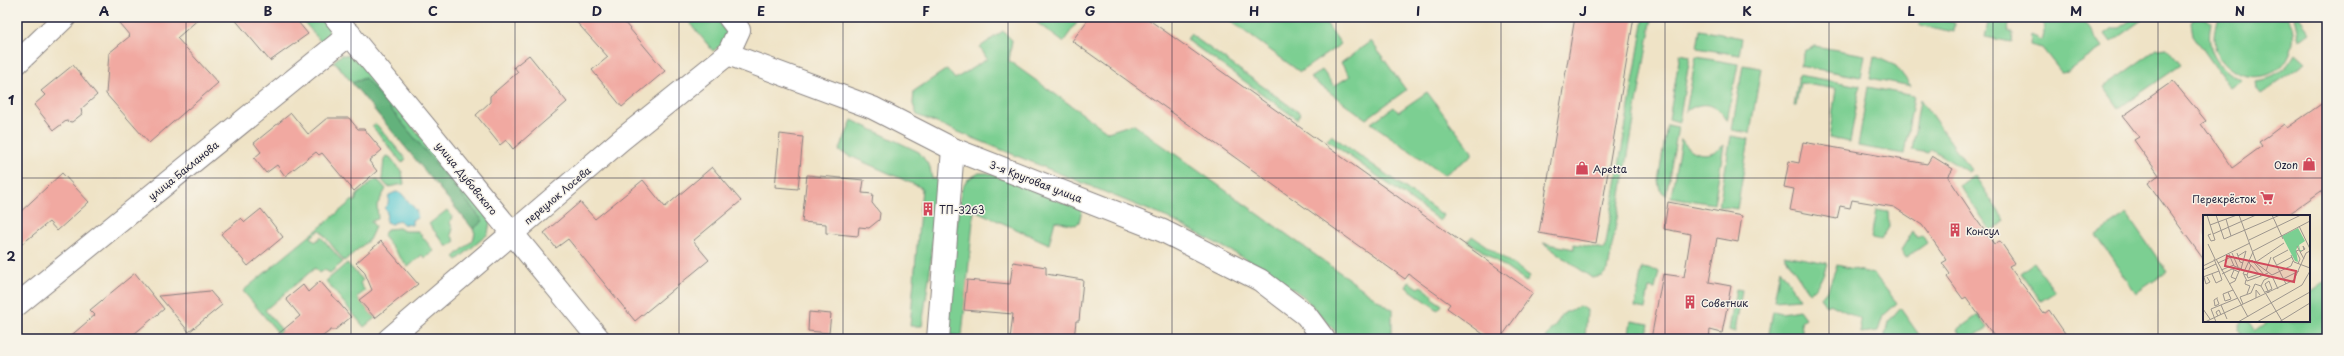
<svg xmlns="http://www.w3.org/2000/svg" width="2344" height="356" font-family="'Playpen Sans',sans-serif">
<style>
.green{fill:#7bcf92;stroke:#4e7866}
.forest{fill:#64b27c;stroke:#436a5c}
.water{fill:#5dcad2;stroke:#407686}
.building{fill:#f1a9a1}
.lines{fill:none;stroke-linecap:round;stroke-linejoin:round}
.minor-casing{stroke:#888280;stroke-width:24}
.minor{stroke:#fff;stroke-width:22}
.grid{fill:none;stroke:#22223b;stroke-width:1;stroke-opacity:0.55}
.labels{text-anchor:middle;dominant-baseline:central;stroke-width:3;stroke-linejoin:round;paint-order:stroke}
.poi-label{font-size:10px;fill:#22223b;stroke:#f7f3e8;text-anchor:start}
.street-label{font-size:10px;fill:#22223b;stroke:#f7f3e8}
.inset-road{fill:none;stroke:#9d968e;stroke-width:1}
.view{fill:#d1495b;fill-opacity:0.15;stroke:#d1495b;stroke-width:2}
.inset-edge{fill:none;stroke:#22223b;stroke-width:2}
.neatline{fill:none;stroke:#22223b;stroke-width:1.5}
.grid-label{font-size:13px;text-anchor:middle;font-weight:bold;fill:#22223b}
</style>
<rect width="100%" height="100%" fill="#f7f3e8"/>
<filter id="ink" filterUnits="userSpaceOnUse"><feTurbulence type="fractalNoise" baseFrequency=".025" numOctaves="2"/><feDisplacementMap in="SourceGraphic" scale="8" xChannelSelector="R" yChannelSelector="G"/><feConvolveMatrix kernelMatrix="1 2 1 2 8 2 1 2 1" color-interpolation-filters="sRGB"/></filter>
<filter id="wash" filterUnits="userSpaceOnUse"><feTurbulence type="fractalNoise" baseFrequency=".012" numOctaves="4" result="noise"/><feDisplacementMap in="SourceGraphic" scale="16" xChannelSelector="R" yChannelSelector="G"/><feGaussianBlur stdDeviation="0.9" result="paint"/><feColorMatrix in="noise" values="0 0 0 0 0 0 0 0 0 0 0 0 0 0 0 0 0 1.4 0 .05"/><feComposite in="paint" operator="in"/></filter>
<g filter="url(#wash)">
<rect width="100%" height="100%" fill="#efe3c6"/>
<g class="green">
<polygon points="300,17 325,17 328,25 329,36 321,42"/>
<polygon points="685,17 715,17 731,38 713,51"/>
<polygon points="1032,17 1081,17 1063,42 1036,22"/>
<polygon points="1225,17 1322,17 1341,44 1300,72"/>
<polygon points="1644,17 1652,17 1608,270 1602,276 1592,278 1543,243 1574,249 1574,244 1605,249"/>
<polygon points="1921,17 1933,17 1955,23 1954,32 1919,25"/>
<polygon points="1989,17 2010,17 2008,31 2013,33 2012,42 1985,37"/>
<polygon points="2043,17 2082,17 2103,47 2069,71 2061,72 2042,48 2030,45 2031,35 2042,40 2044,34"/>
<polygon points="2135,17 2146,17 2111,42 2105,34 2113,28 2119,28"/>
<path d="M2194,17H2202L2211,23C2205,49 2217,69 2241,80L2230,88L2193,35L2191,23Z"/>
<path d="M2219,17H2288C2293,26 2295,37 2292,47C2278,102 2193,74 2219,17Z"/>
<polygon points="2294,17 2299,17 2310,32 2299,40"/>
<polygon points="1700,30 1742,38 1739,55 1697,48"/>
<polygon points="1003,31 1012,40 1009,61 1108,132 1133,124 1392,310 1392,335 1397,339 1342,339 1304,297 1267,270 1168,218 917,115 913,104 914,91 947,69 955,79 987,59 980,47"/>
<polygon points="1190,34 1301,114 1297,119 1187,40"/>
<polygon points="1371,41 1406,90 1366,119 1310,78 1322,70 1334,86 1350,76 1341,63"/>
<polygon points="1815,46 1865,55 1861,77 1800,66 1805,51"/>
<polygon points="2167,48 2181,65 2119,108 2104,87 2157,49"/>
<polygon points="1680,54 1690,56 1679,122 1669,119"/>
<path d="M2295,54L2305,63L2261,94L2257,89L2256,81C2275,79 2286,70 2295,54Z"/>
<polygon points="341,55 347,55 359,62 490,221 488,234 457,260 454,257 473,240 475,233 473,229 483,221 365,78 352,83 336,63 332,63"/>
<polygon points="1874,56 1896,66 1911,86 1870,78"/>
<path d="M1696,57L1738,64L1727,121C1719,104 1701,99 1686,112Z"/>
<polygon points="1743,65 1761,68 1750,133 1732,130"/>
<polygon points="1799,75 1860,86 1850,142 1829,138 1836,89 1800,83 1796,105 1794,105"/>
<polygon points="1868,87 1914,96 1904,154 1858,146"/>
<polygon points="1427,92 1472,152 1472,155 1444,175 1371,123 1394,107 1398,112"/>
<polygon points="1920,99 1971,170 1968,172 1931,149 1928,153 1912,150"/>
<polygon points="852,120 919,152 930,167 932,179 938,179 930,271 922,326 910,326 922,188 839,151"/>
<polygon points="376,124 406,159 402,163 372,126"/>
<polygon points="1667,125 1678,127 1666,195 1660,190 1658,181"/>
<polygon points="1331,135 1443,215 1440,221 1327,140"/>
<polygon points="1731,136 1749,139 1737,209 1719,206"/>
<path d="M1681,139C1692,156 1709,159 1724,145L1714,204L1671,197Z"/>
<polygon points="386,156 390,157 402,172 404,184 388,187 382,180 384,159"/>
<polygon points="979,173 988,173 1082,210 1079,222 1076,225 1055,221 1049,244 974,210 962,336 942,334 961,191 967,180"/>
<polygon points="1975,176 2005,221 1992,232 1960,186"/>
<polygon points="374,180 379,181 386,189 377,205 378,219 371,221 375,227 369,240 344,261 320,230 311,237 315,242 321,237 343,262 330,273 325,270 319,273 315,268 265,310 282,330 279,334 243,291 353,200 355,202 357,195"/>
<polygon points="447,210 452,216 450,223 453,229 451,235 455,241 449,246 446,246 429,224"/>
<polygon points="1876,210 1888,212 1889,227 1881,240 1871,238"/>
<polygon points="2127,214 2167,272 2136,293 2096,235"/>
<polygon points="399,228 404,231 418,231 434,251 425,258 422,255 408,267 383,236 387,229"/>
<polygon points="1913,231 1917,238 1922,235 1927,243 1906,258 1901,250"/>
<polygon points="1472,236 1530,276 1526,282 1468,241"/>
<path d="M1784,255L1827,263C1823,276 1820,285 1809,293Z"/>
<polygon points="347,263 363,280 360,283 365,291 357,297 375,318 364,327 326,281"/>
<polygon points="2034,263 2055,292 2041,301 2021,273"/>
<polygon points="1837,265 1874,274 1897,303 1883,316 1878,331 1861,333 1860,319 1830,304 1826,306 1820,298 1828,289"/>
<polygon points="1642,268 1659,271 1655,289 1649,288 1645,309 1635,307"/>
<polygon points="1780,269 1800,299 1774,301"/>
<polygon points="2327,280 2327,339 2243,339 2239,329 2241,321 2248,321 2255,331 2269,321 2309,321 2309,293"/>
<polygon points="1409,282 1419,288 1421,286 1434,296 1432,298 1442,305 1438,310 1406,287"/>
<polygon points="1736,289 1742,290 1735,332 1729,330"/>
<polygon points="1580,306 1587,310 1585,339 1545,339 1564,313"/>
<polygon points="1900,308 1922,339 1884,339 1888,322"/>
<polygon points="1799,310 1805,318 1801,321 1803,339 1768,339 1773,311 1782,313"/>
<polygon points="1978,315 1987,328 1970,339 1963,339 1957,330"/>
<polygon points="1631,321 1649,324 1646,339 1628,339"/>
</g>
<polygon class="forest" points="365,78 483,221 473,229 352,83"/>
<polygon class="water" points="396,192 401,193 416,210 418,218 412,220 412,225 403,224 399,220 392,224 386,222 387,211 384,208 388,204 389,195"/>
<g id="blocks">
<g class="building">
<polygon points="114,17 201,17 177,38 218,83 149,143 106,94 109,53 130,36"/>
<polygon points="233,17 294,17 308,34 270,61"/>
<polygon points="572,17 620,17 665,71 622,107 592,70 608,57"/>
<polygon points="1090,17 1145,17 1533,293 1500,339 1490,339 1447,308 1450,304 1418,281 1409,274 1405,279 1072,41"/>
<polygon points="1575,17 1634,17 1596,243 1539,233"/>
<polygon points="529,55 567,102 513,149 506,140 500,145 476,115 490,102 490,96 518,72 514,67"/>
<polygon points="73,65 97,95 81,109 82,114 72,122 66,121 54,130 34,105 45,95 41,91"/>
<polygon points="2173,81 2206,121 2201,124 2232,168 2262,146 2259,142 2268,136 2284,124 2287,128 2327,100 2327,187 2286,216 2204,216 2204,260 2148,183 2159,175 2134,140 2139,137 2123,116"/>
<polygon points="291,113 308,134 327,118 349,118 358,129 364,129 382,150 369,161 377,171 354,191 322,153 319,155 316,152 285,176 277,165 266,173 254,158 261,152 254,143"/>
<polygon points="780,134 803,137 798,189 775,187"/>
<polygon points="1803,142 1927,164 1932,156 1953,169 1948,177 1976,219 1994,244 2000,241 2015,263 2009,266 2044,314 2049,310 2069,339 1996,339 1966,297 1963,299 1947,277 1950,274 1942,263 1947,260 1922,225 1894,207 1852,200 1850,208 1840,206 1837,219 1790,210 1794,189 1784,187 1789,161 1799,163"/>
<polygon points="712,167 741,201 693,241 709,260 635,321 568,239 556,248 544,233 580,202 595,219 643,180 665,207"/>
<polygon points="62,173 89,202 57,231 49,222 17,248 17,215"/>
<polygon points="807,175 864,180 862,193 873,194 872,203 880,213 879,220 869,228 859,227 858,236 826,233 826,224 802,222"/>
<polygon points="1668,202 1742,216 1738,242 1717,238 1709,282 1731,286 1722,333 1710,330 1709,339 1651,339 1663,274 1684,277 1691,234 1664,229"/>
<polygon points="261,209 283,237 248,266 221,234 241,218 245,222"/>
<polygon points="381,241 418,284 375,318 359,300 372,290 364,271 356,263"/>
<polygon points="1013,262 1046,267 1046,274 1083,280 1079,321 1076,321 1074,339 1010,339 1013,314 964,310 967,280 1010,284"/>
<polygon points="135,273 164,309 128,339 67,339 95,315 90,310"/>
<polygon points="320,281 351,317 335,330 331,330 319,339 272,339 300,316 286,299 303,285 308,292"/>
<polygon points="210,291 222,305 189,332 159,296"/>
<polygon points="809,312 831,314 829,333 808,331"/>
</g>
</g>
</g>
<g filter="url(#ink)">
<use href="#blocks" fill-opacity="0" stroke="#888280" stroke-width="1"/>
<g class="lines">
<g class="minor-casing">
<g id="minor">
<polyline points="335,17 599,339"/>
<polyline points="728,54 873,108 953,149 1163,231 1260,280 1306,315 1324,339"/>
<polyline points="17,63 65,17"/>
<polyline points="17,305 350,34"/>
<polyline points="389,339 621,140 728,54 739,30 729,17"/>
<polyline points="938,339 953,149"/>
</g>
</g>
<use href="#minor" class="minor"/>
</g>
</g>
<path class="grid" d="M186,17V339M351,17V339M515,17V339M679,17V339M843,17V339M1008,17V339M1172,17V339M1336,17V339M1501,17V339M1665,17V339M1829,17V339M1993,17V339M2158,17V339M17,178H2327"/>
<defs>
<g id="shop-bare" transform="scale(1.08)"><path d="M-5-2.5h2.3a2.7 3.5 0 0 1 5.4 0H5L5.5 6h-11ZM-1.5-2.5h3a1.5 2.3 0 0 0-3 0Z" fill="#d1495b" stroke="#f7f3e8" stroke-width="2.5" paint-order="stroke"/></g>
<g id="supermarket-bare" transform="scale(1.08)"><path d="M-6-5.5h2.5l.6 2H6L4.5 2H-2.5L-4.4-4H-6ZM-1.5 3.2a1.3 1.3 0 1 0 .1 0ZM3 3.2a1.3 1.3 0 1 0 .1 0Z" fill="#d1495b" stroke="#f7f3e8" stroke-width="2.5" paint-order="stroke"/></g>
<g id="building-bare" transform="scale(1.08)"><path d="M-4-6H4V6H1V3H-1V6H-4ZM-2.5-4.3h1.7v1.8h-1.7ZM.8-4.3h1.7v1.8H.8ZM-2.5-1h1.7V.8h-1.7ZM.8-1h1.7V.8H.8Z" fill="#d1495b" stroke="#f7f3e8" stroke-width="2.5" paint-order="stroke"/></g>
</defs>
<g fill-rule="evenodd">
<use href="#shop-bare" x="2309" y="164"/>
<use href="#shop-bare" x="1582" y="168"/>
<use href="#supermarket-bare" x="2267" y="198"/>
<use href="#building-bare" x="928" y="209"/>
<use href="#building-bare" x="1955" y="230"/>
<use href="#building-bare" x="1690" y="302"/>
</g>
<g class="labels">
<g class="poi-label">
<text x="2298" y="164" text-anchor="end">Ozon</text>
<text x="1593" y="168">Apetta</text>
<text x="2256" y="198" text-anchor="end">Перекрёсток</text>
<text x="939" y="209">ТП-3263</text>
<text x="1966" y="230">Консул</text>
<text x="1701" y="302">Советник</text>
</g>
<g class="street-label">
<text transform="translate(183 170) rotate(-39)">улица Бакланова</text>
<text transform="translate(467 178) rotate(51)">улица Дубовского</text>
<text transform="translate(1036 181) rotate(21)">3-я Круговая улица</text>
<text transform="translate(557 195) rotate(-40)">переулок Лосева</text>
</g>
</g>
<g transform="translate(2203 215)">
<rect width="107" height="107" fill="#efe3c6"/>
<path d="M95,13L102,26L96,30L97,35H100L97,36L95,31L93,35L95,47L92,46L79,21Z" fill="#7bcf92"/>
<path class="inset-road" d="M4,0L12,25L8,26L5,20L8,19M13,0L21,24L77,0M36,0L54,49L69,60M69,0L80,24M23,4L28,21M7,10L34,0M96,11L107,34M10,19L53,0M46,25L98,0M5,29L12,44M94,31L101,44M50,36L107,6M97,37L102,34L100,31L101,35M29,38L35,52M34,38L37,47L40,48M26,39L31,51L39,54M88,40L91,47L107,53M35,41L43,36L38,54M13,44L45,102M45,47L58,61L65,58M53,47L81,28M15,48L28,42M46,48L49,45L61,60M95,49L97,44L93,36L96,35M48,50L44,60L45,63L56,59M74,50L89,42M0,51L47,28M0,55L13,49M18,55L31,50M31,55L28,62L33,64M63,56L68,42M9,59L13,68L19,65L16,56M19,59L29,54L36,57M41,60L44,66L58,61M44,60L40,59L50,37M69,60L88,51L90,46M69,61L75,74M0,62L16,56L11,44M1,62L3,69L7,67L4,62M80,64L96,56M43,65L42,69L47,71L44,79M26,69L32,66L37,54M83,69L70,43L85,35M25,77L28,84L22,86L20,79L30,75M62,77L65,76L69,74L66,66L62,69L65,76L66,78M62,78L58,71L61,65L67,62M63,79L79,106M53,83V75L57,80M14,84L16,89L12,91L11,85L14,83H15M40,89L37,82L48,78L52,69L58,71M18,90L24,104M0,94L7,104M15,101L13,97L16,95L18,100M2,107L91,65L103,38L107,36M13,107L8,94L35,83M35,107L99,70L107,56M54,107L107,77M76,107L107,88"/>
<path class="view" d="M24,41L93,56L91,67L22,51Z"/>
<rect width="107" height="107" class="inset-edge"/>
</g>
<rect width="2344" height="356" fill="none" stroke="#f7f3e8" stroke-width="44"/>
<rect x="22" y="22" width="2300" height="312" class="neatline"/>
<g class="grid-label">
<text x="104" y="16">A</text>
<text x="268" y="16">B</text>
<text x="433" y="16">C</text>
<text x="597" y="16">D</text>
<text x="761" y="16">E</text>
<text x="926" y="16">F</text>
<text x="1090" y="16">G</text>
<text x="1254" y="16">H</text>
<text x="1418" y="16">I</text>
<text x="1583" y="16">J</text>
<text x="1747" y="16">K</text>
<text x="1911" y="16">L</text>
<text x="2076" y="16">M</text>
<text x="2240" y="16">N</text>
<text x="11" y="105">1</text>
<text x="11" y="261">2</text>
</g>
</svg>
